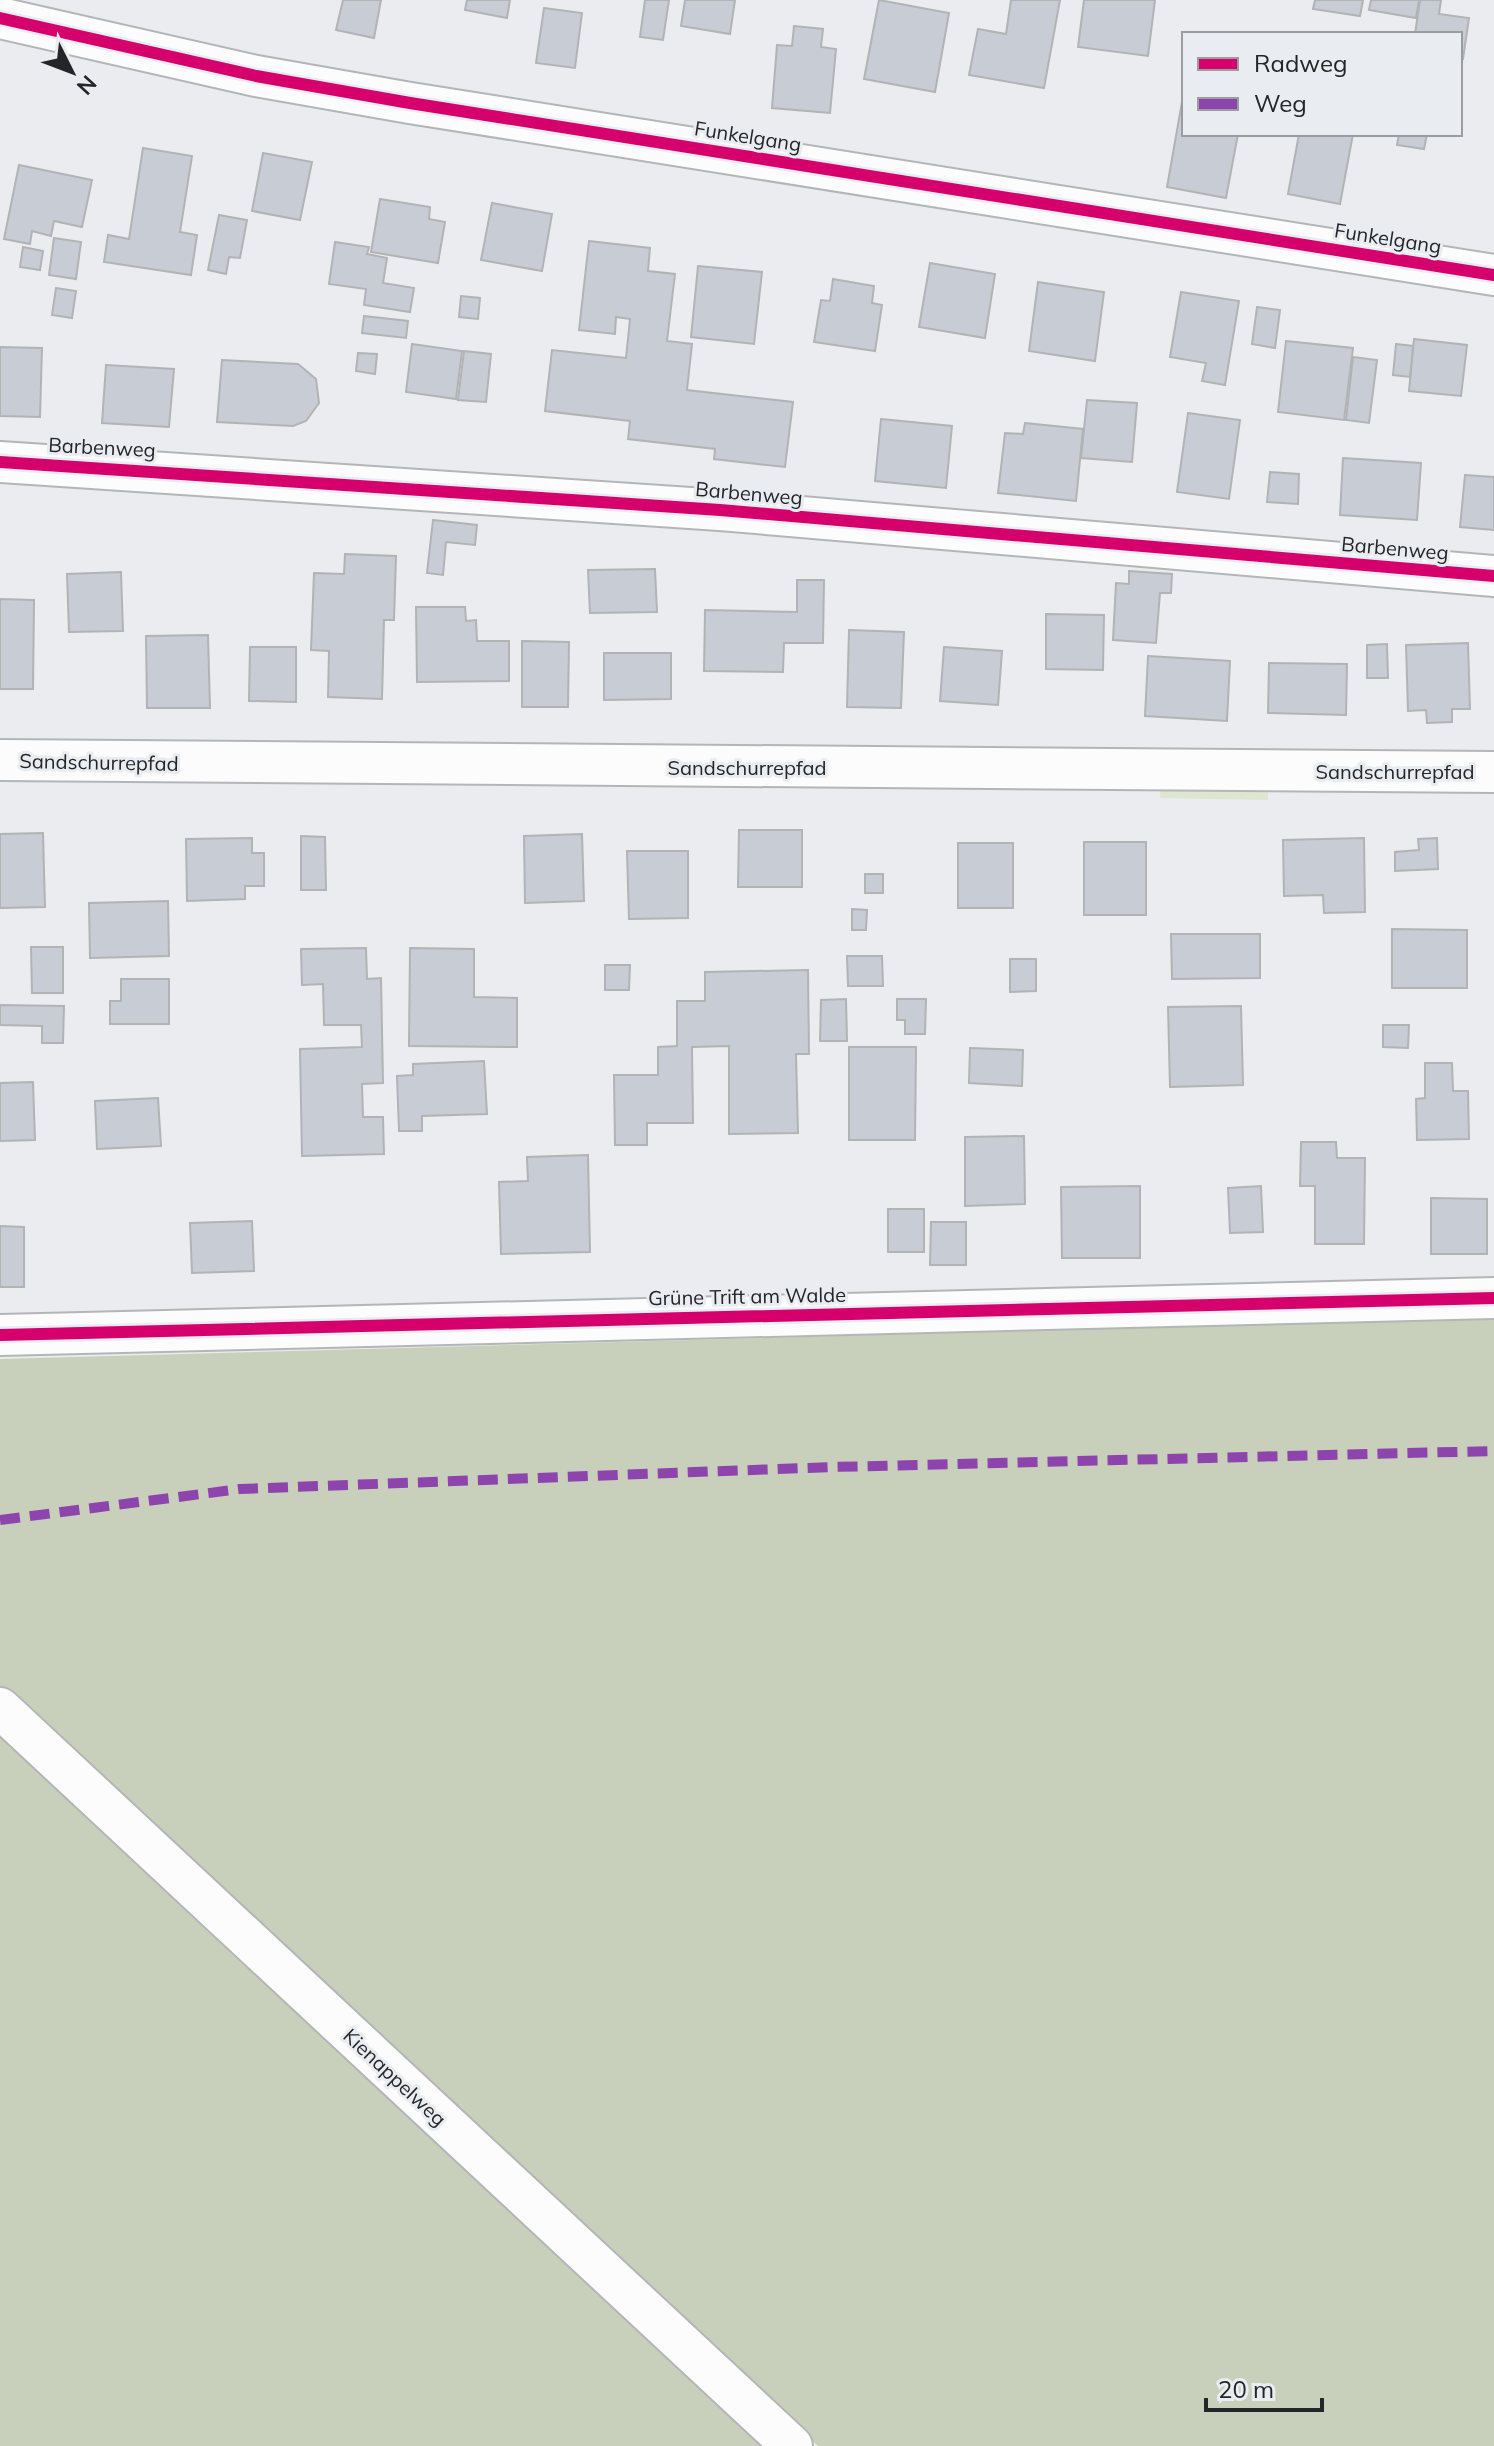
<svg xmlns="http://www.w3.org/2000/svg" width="1494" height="2446" font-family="Mulish,sans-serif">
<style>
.green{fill:#dee5d1}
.forest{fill:#c8d0bb}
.building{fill:#c8cdd5;stroke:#b1b3b5;stroke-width:2}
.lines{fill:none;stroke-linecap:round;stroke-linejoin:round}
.street-casing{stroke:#b4b5b7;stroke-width:44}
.street{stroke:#fcfcfd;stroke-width:40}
.quiet{stroke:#8e44ad;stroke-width:10;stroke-dasharray:20 10;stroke-linecap:butt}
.cycleway-casing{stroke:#e9ecf0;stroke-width:17}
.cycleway{stroke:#d6006c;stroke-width:12}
.labels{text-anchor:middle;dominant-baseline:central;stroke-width:6;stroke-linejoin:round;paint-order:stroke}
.street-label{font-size:20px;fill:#242526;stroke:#e9ecf0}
</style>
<rect width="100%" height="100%" fill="#eaecef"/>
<polygon class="green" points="1161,782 1268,784 1268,800 1160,798"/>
<g class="forest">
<polygon points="1494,1318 1494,2446 818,2446 0,1689 0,1359"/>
<polygon points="0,1735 776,2446 0,2446"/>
</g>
<g class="building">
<polygon points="343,0 381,0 374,38 336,30"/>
<polygon points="467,0 510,0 507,18 465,10"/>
<polygon points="645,0 669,0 663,40 640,37"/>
<polygon points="685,0 735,0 730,34 681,26"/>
<polygon points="879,0 949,13 935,92 864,79"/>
<polygon points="1011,0 1060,0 1044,88 969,75 978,29 1006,34"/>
<polygon points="1084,0 1155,0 1148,56 1078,47"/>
<polygon points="1315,0 1363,0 1360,16 1313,9"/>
<polygon points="1371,0 1419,0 1416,18 1369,10"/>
<polygon points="1420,0 1441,0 1439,14 1469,18 1463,59 1460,58 1460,34 1415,34"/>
<polygon points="544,8 582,13 575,68 536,63"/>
<polygon points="794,26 823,29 821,47 836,49 830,113 772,108 777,45 792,46"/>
<polygon points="1182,102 1184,134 1238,134 1226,198 1167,187"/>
<polygon points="1299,134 1353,134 1340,204 1288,194"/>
<polygon points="1399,134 1427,134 1424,149 1397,145"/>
<polygon points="143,148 192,156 180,232 197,235 191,275 104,262 108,235 129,239"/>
<polygon points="263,153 312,162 300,220 252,211"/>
<polygon points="19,165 92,180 82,227 54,221 51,236 32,231 30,244 4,239"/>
<polygon points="380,199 430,207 429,219 445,222 438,263 371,252"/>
<polygon points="492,203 552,214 542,271 481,260"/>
<polygon points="219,215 247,220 240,258 229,257 226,274 208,270"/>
<polygon points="54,238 81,242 76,279 49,275"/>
<polygon points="589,241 650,248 648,271 675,274 667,341 692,344 687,390 793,402 785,467 714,459 715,449 628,439 630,421 545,411 552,350 626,358 630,319 616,317 615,334 579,330"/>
<polygon points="335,242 369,247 367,254 387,258 383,283 414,288 410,312 364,305 366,289 329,284"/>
<polygon points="23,247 43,251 40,270 20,267"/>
<polygon points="930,263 995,274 985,338 919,327"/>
<polygon points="698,266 762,272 754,344 691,337"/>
<polygon points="833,279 874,286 872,303 882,305 875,351 814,342 821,300 830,301"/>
<polygon points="1038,282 1104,292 1095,361 1029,351"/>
<polygon points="56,288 76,291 72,318 52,315"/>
<polygon points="1181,292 1239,301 1225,385 1202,381 1206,363 1170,357"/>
<polygon points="461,296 480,298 478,319 459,317"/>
<polygon points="1257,307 1280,310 1275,348 1252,344"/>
<polygon points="364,316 408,321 406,338 362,333"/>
<polygon points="1414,339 1467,345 1461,396 1409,391"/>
<polygon points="1286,341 1353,348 1344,420 1278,412"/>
<polygon points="412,344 462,351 456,399 406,392"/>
<polygon points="1396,344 1413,346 1410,377 1393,375"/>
<polygon points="0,347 42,348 40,417 0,416"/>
<polygon points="464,351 491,354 486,402 458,400"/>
<polygon points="358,353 377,354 375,374 356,371"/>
<polygon points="1353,357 1377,360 1369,423 1346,420"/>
<polygon points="222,360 298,364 316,379 319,403 306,421 293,426 217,422"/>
<polygon points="106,365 174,369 169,427 102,423"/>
<polygon points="1087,400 1137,403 1132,462 1081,458"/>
<polygon points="1188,413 1240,420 1229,499 1177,492"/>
<polygon points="881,419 952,426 946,488 875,481"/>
<polygon points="1025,423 1083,429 1076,501 998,493 1005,433 1023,434"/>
<polygon points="1343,458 1421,463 1417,520 1340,515"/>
<polygon points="1270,472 1299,474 1298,504 1267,502"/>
<polygon points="1465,475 1494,477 1494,530 1460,527"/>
<polygon points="433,520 477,525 475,545 446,542 443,575 427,573"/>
<polygon points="345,554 396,556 394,620 384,620 382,699 328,697 329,651 311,650 314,573 344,574"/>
<polygon points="655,569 657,612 590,613 588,570"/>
<polygon points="1129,571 1172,574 1171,593 1160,593 1156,643 1113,640 1116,583 1129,584"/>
<polygon points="121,572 123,631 69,632 67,574"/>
<polygon points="797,580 824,580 823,643 784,643 783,672 704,671 705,610 797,612"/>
<polygon points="0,599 34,600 33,689 0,689"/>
<polygon points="416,607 465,607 466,621 476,620 477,641 509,641 509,681 417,682"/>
<polygon points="1046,614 1104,615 1103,670 1046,669"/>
<polygon points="849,630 904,632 901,708 847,707"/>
<polygon points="208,635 210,708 147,708 146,636"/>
<polygon points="522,641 569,642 568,707 522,707"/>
<polygon points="1468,643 1470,709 1452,709 1452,722 1427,723 1426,710 1408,711 1406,645"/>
<polygon points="1387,644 1388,678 1367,678 1367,645"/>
<polygon points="250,647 296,647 296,702 249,701"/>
<polygon points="944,647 1002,651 998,705 940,701"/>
<polygon points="604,653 671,653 671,699 604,700"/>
<polygon points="1148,656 1230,661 1227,721 1145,716"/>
<polygon points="1269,663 1347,664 1346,715 1268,713"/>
<polygon points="739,830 802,830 802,887 738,887"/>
<polygon points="43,833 45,907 0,908 0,834"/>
<polygon points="582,834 584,901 525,903 524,836"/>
<polygon points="301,836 325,837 326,890 301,890"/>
<polygon points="252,838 252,853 264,853 264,886 245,886 245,899 187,901 186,839"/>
<polygon points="1364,838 1365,912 1324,913 1323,895 1284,896 1283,840"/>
<polygon points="1437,838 1438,869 1395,871 1395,852 1419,850 1418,839"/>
<rect x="1084" y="842" width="62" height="73"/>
<rect x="958" y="843" width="55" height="65"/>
<polygon points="627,851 688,851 688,918 629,919"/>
<rect x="865" y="874" width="18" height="19"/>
<polygon points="168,901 169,956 90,958 89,903"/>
<polygon points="852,909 867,910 866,930 852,930"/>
<polygon points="1392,929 1467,930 1467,988 1392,988"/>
<polygon points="1171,934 1260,934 1260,978 1172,979"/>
<polygon points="31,947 63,947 63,993 32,993"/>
<polygon points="366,948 367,979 381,978 383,1083 362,1084 363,1117 383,1117 384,1154 302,1156 300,1049 362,1047 361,1025 324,1025 323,984 302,985 301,949"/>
<polygon points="410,948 474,949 474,997 517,998 517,1047 409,1046"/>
<polygon points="847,956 882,956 883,986 848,986"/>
<polygon points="1010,959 1036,959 1036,991 1010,992"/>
<polygon points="605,965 630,965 629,990 605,990"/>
<polygon points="808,970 809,1054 796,1054 798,1133 729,1134 729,1046 692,1047 693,1123 647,1123 647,1145 615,1145 614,1075 658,1075 658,1047 677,1046 677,1001 705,1001 705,972"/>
<polygon points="121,979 169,979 169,1024 110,1024 110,1001 121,1001"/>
<polygon points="846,999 847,1041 820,1041 821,1000"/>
<polygon points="897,999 926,999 925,1034 905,1034 905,1020 897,1020"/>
<polygon points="0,1005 64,1006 63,1043 42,1043 42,1026 0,1025"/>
<polygon points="1241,1006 1243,1085 1170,1087 1168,1007"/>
<polygon points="1383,1025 1409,1025 1408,1048 1383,1047"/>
<polygon points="849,1047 916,1047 915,1140 849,1140"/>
<polygon points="970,1048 1023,1050 1022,1086 969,1083"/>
<polygon points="484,1061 487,1114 422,1116 422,1131 399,1131 397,1076 413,1075 413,1064"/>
<polygon points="1425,1063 1452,1063 1453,1091 1468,1091 1469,1139 1417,1140 1416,1099 1425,1098"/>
<polygon points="33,1082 35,1140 0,1141 0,1083"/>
<polygon points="158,1098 161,1146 97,1149 95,1101"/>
<polygon points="1024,1136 1025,1204 965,1206 965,1137"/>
<polygon points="1301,1142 1336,1142 1337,1158 1365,1158 1364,1244 1315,1244 1315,1186 1300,1186"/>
<polygon points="588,1155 590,1252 501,1254 499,1182 528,1181 527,1157"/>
<polygon points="1140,1186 1140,1258 1062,1258 1061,1187"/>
<polygon points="1261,1186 1263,1232 1230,1233 1228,1188"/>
<polygon points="1431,1198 1487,1199 1487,1254 1431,1254"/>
<rect x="888" y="1209" width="36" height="43"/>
<polygon points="252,1221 254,1271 192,1273 190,1223"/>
<polygon points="931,1222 966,1222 966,1265 930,1265"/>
<polygon points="0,1226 24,1227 24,1287 0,1287"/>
</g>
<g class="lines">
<g class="street-casing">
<g id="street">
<polyline points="0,18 256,76 410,103 1494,275"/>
<polyline points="0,462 720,510 1494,576"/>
<polyline points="0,760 1494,772"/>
<polyline points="0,1335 1494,1298"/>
<polyline points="0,1708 792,2446"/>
</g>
</g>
<use href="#street" class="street"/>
<polyline class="quiet" points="0,1520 240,1489 832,1467 1494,1451"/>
<g class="cycleway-casing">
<g id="cycleway">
<polyline points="0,18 256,76 410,103 1494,275"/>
<polyline points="0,462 720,510 1494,576"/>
<polyline points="0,1335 1494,1298"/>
</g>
</g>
<use href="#cycleway" class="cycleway"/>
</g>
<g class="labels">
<g class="street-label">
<text transform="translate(748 136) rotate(9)">Funkelgang</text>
<text transform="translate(1388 238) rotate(9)">Funkelgang</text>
<text transform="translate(102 447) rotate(3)">Barbenweg</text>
<text transform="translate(749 493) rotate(5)">Barbenweg</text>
<text transform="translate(1395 548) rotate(5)">Barbenweg</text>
<text transform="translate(99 762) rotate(1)">Sandschurrepfad</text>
<text x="747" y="767">Sandschurrepfad</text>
<text x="1395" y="771">Sandschurrepfad</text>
<text transform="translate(747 1296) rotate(-1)">Grüne Trift am Walde</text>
<text transform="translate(395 2077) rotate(43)">Kienappelweg</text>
</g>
</g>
<rect x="1182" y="32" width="280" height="104" fill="#e9ecf0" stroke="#9a9c9f" stroke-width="2"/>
<rect x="1198" y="58" width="40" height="12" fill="#d6006c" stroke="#9a9c9f" stroke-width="2"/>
<text x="1254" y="72" font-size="24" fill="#242526">Radweg</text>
<rect x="1198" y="98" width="40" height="12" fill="#8e44ad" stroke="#9a9c9f" stroke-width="2"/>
<text x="1254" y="112" font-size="24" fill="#242526">Weg</text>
<g transform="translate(72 72) rotate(132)" stroke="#e9ecf0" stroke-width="6" paint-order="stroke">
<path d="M0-6L14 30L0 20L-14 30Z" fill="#242526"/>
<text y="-12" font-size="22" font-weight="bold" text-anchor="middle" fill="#242526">N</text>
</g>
<path d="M1206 2398v12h116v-12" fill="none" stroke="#242526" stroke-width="4"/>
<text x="1218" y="2398" font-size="24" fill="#242526" stroke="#e9ecf0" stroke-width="6" paint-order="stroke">20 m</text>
</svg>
